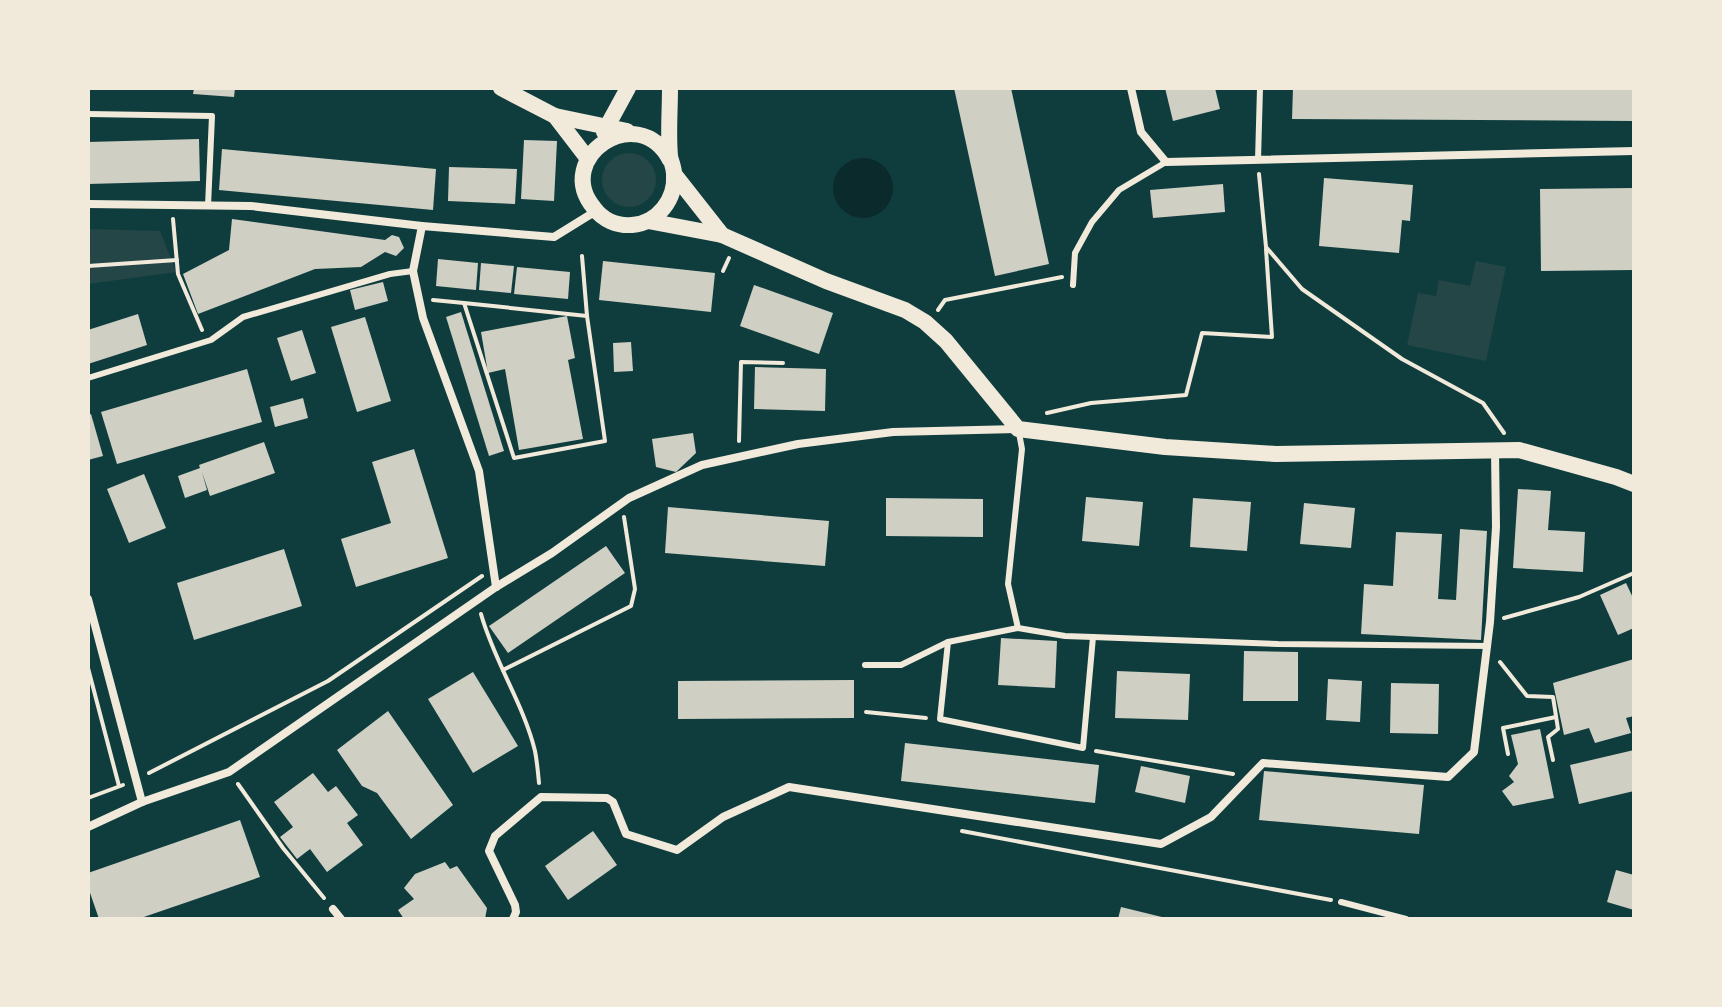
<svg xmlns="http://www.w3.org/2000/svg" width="1722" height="1007" font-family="'Open Sans',sans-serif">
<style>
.green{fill:#244646}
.water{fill:#0a2a2b}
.building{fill:#cfcfc3}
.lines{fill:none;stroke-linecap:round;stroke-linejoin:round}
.path{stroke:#f1e9da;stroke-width:4}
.service{stroke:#f1e9da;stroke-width:6}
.minor{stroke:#f1e9da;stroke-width:8}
.secondary{stroke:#f1e9da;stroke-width:16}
</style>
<rect width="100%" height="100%" fill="#0f3d3e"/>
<g class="green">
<circle cx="629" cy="180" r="27"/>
<polygon points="88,229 160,231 176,272 88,284"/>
<polygon points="1476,261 1506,267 1486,361 1407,345 1418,293 1436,296 1439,280 1470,286"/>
</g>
<circle class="water" cx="863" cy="188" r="30"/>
<g class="building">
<polygon points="194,88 235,88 234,97 193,94"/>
<polygon points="954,88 1011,88 1049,264 995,276"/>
<polygon points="1165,88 1215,88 1220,109 1173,121"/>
<polygon points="1293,88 1634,88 1634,121 1292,119"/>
<polygon points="199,139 200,181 88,184 88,142"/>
<polygon points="524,140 557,141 554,201 521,199"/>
<polygon points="222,149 436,169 433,210 219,190"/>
<polygon points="449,167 517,169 515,204 448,201"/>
<polygon points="1324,178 1413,185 1410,221 1402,220 1399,253 1319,246"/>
<polygon points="1223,184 1225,212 1153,218 1150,190"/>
<polygon points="1634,188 1634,270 1541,271 1540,189"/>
<polygon points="232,219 385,240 392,235 399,237 404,248 396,256 385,252 361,267 315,269 198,314 183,274 229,250"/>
<polygon points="438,259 478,263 476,290 436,286"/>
<polygon points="603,261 715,273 711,312 599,300"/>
<polygon points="481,263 514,266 511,293 479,290"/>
<polygon points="517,267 570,272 568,299 514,294"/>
<polygon points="383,282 388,301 355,310 350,290"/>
<polygon points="754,285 833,313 819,354 740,326"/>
<polygon points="461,312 504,451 489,456 446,317"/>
<polygon points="138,314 147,345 88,364 88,330"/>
<polygon points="567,316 575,358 568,360 583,439 519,450 505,369 488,373 481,332"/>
<polygon points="365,317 391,401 357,412 331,327"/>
<polygon points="302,330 316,373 291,381 277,338"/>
<polygon points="631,342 633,371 614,372 613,343"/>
<polygon points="755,367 826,369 825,411 754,409"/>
<polygon points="247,369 262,422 117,464 101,412"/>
<polygon points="303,398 308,418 275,427 270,407"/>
<polygon points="91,414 103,456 88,460 88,415"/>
<polygon points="693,433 696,453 676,472 656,467 652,439"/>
<polygon points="264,442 275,473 210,496 202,472 207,490 185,498 178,476 200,468 199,465"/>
<polygon points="414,449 448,558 356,587 341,539 391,523 372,462"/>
<polygon points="144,474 166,528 129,543 107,489"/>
<polygon points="1518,489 1551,491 1548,530 1585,532 1583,572 1513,568"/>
<polygon points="1086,497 1143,502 1139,546 1082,541"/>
<polygon points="886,498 983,499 983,537 886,536"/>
<polygon points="1193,498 1251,502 1247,551 1190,547"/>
<polygon points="1304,503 1355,508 1351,548 1300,544"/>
<polygon points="668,507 829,521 825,566 665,553"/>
<polygon points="1460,529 1487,531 1481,640 1361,634 1364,584 1393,586 1396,532 1442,534 1438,599 1456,600"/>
<polygon points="606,546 625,573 508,653 489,626"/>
<polygon points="284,549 302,606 194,640 177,583"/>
<polygon points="1626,583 1634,600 1634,628 1618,635 1600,595"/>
<polygon points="1001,638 1057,641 1055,688 998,685"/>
<polygon points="1244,651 1298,652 1298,701 1243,701"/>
<polygon points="1634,659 1634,716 1626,718 1631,733 1595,743 1589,728 1564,735 1553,683"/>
<polygon points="1117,671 1190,674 1188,720 1115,718"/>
<polygon points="473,672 518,746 473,773 428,699"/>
<polygon points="1328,679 1362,681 1360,722 1326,720"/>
<polygon points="854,680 854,718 678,719 678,681"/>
<polygon points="1391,683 1439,684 1438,734 1390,733"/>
<polygon points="388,711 453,805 411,839 377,793 362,786 337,750"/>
<polygon points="1540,729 1554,798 1513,806 1502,791 1514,782 1509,776 1518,764 1511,735"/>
<polygon points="905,743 1099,765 1095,803 901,781"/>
<polygon points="1634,750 1634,791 1579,804 1570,765"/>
<polygon points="1141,766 1190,776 1185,803 1135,792"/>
<polygon points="1264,771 1424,785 1419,834 1259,820"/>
<polygon points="313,773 328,792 336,786 358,815 347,823 363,845 327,872 310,849 297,859 280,837 293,827 274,802"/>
<polygon points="240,820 260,877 138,919 99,919 88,887 88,873"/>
<polygon points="593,831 617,865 568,900 545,866"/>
<polygon points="445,862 450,869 457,866 487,908 485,919 404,919 398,910 414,899 404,888 415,874"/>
<polygon points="1616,870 1634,875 1634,910 1607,902"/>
<polygon points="1121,907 1166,918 1165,919 1118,919"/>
</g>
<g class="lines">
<g class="path">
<polyline points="1259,174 1266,247 1302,289 1402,359 1483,403 1504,433"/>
<polyline points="173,219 178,274 202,330"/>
<polyline points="88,266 177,260"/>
<polyline points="723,271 729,258"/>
<polyline points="433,300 464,303 514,458 605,441 587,316 582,256"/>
<polyline points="464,303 587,316"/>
<polyline points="938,310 945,300 1062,277"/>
<polyline points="1047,413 1091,403 1186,395 1202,333 1272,337 1266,249"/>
<polyline points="739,441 741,362 783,363"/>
<path d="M481,614C494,661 524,705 535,751C537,761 538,772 539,783"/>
<polyline points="1504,618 1579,597 1634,573"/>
<polyline points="1500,662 1527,696 1553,697 1558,729 1548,737 1553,760"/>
<polyline points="88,668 119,786"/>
<polyline points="503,670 631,606 635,589 624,517"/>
<polyline points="866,712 926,718"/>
<polyline points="1096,751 1233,774"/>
<polyline points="1508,754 1503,728 1556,717"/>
<polyline points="149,773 328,681 482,576"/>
<polyline points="238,784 283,848 324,898"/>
<polyline points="88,798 123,785"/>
<polyline points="962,831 1331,900"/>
</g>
<g class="service">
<polyline points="88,114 212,116 208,206"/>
<polyline points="1258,160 1260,88"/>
<polyline points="1073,285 1075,253 1092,222 1119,190 1166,162"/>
<polyline points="88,378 211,340 243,317 390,274 413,271"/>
<polyline points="1019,433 1022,449 1008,584 1018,628 1065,636 1093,637 1278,644 1488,646"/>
<polyline points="948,642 940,719 1083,748 1093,637"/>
<polyline points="865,665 901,665 948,642 1018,628"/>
<polyline points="1341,902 1406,919"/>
</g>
<g class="minor">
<polyline points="1131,88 1141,132 1166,162 1634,151"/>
<polyline points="88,204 251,206 422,226 554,237 596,211"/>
<polyline points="422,226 413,271 423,318 479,471 496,587"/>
<polyline points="88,599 142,802"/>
<polyline points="88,827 142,802 229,772 496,587 552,553 629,498 702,465 798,444 893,432 1017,429"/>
<polyline points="333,909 341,919"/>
<polyline points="513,919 516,912 515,905 489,851 495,836 541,797 607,798 613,802 626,834 677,850 723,817 789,787 1161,844 1211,817 1263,763 1448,777 1474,752 1490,622 1496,527 1495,451"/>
</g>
<g class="secondary">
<polyline points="501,88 555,116 627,131"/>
<path d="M670,88C670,110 668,134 670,156C671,162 674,167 674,174C676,199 658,223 632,225C617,226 603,220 594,208C552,158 638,99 670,160"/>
<polyline points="555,116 588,159"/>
<polyline points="604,132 628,88"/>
<polyline points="674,174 722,235"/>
<polyline points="648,221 722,235 826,281 905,310 925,322 946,341 1018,429 1165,447 1276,454 1519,450 1616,477 1634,484"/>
</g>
</g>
<rect width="1722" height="1007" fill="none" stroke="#f1e9da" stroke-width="180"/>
</svg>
